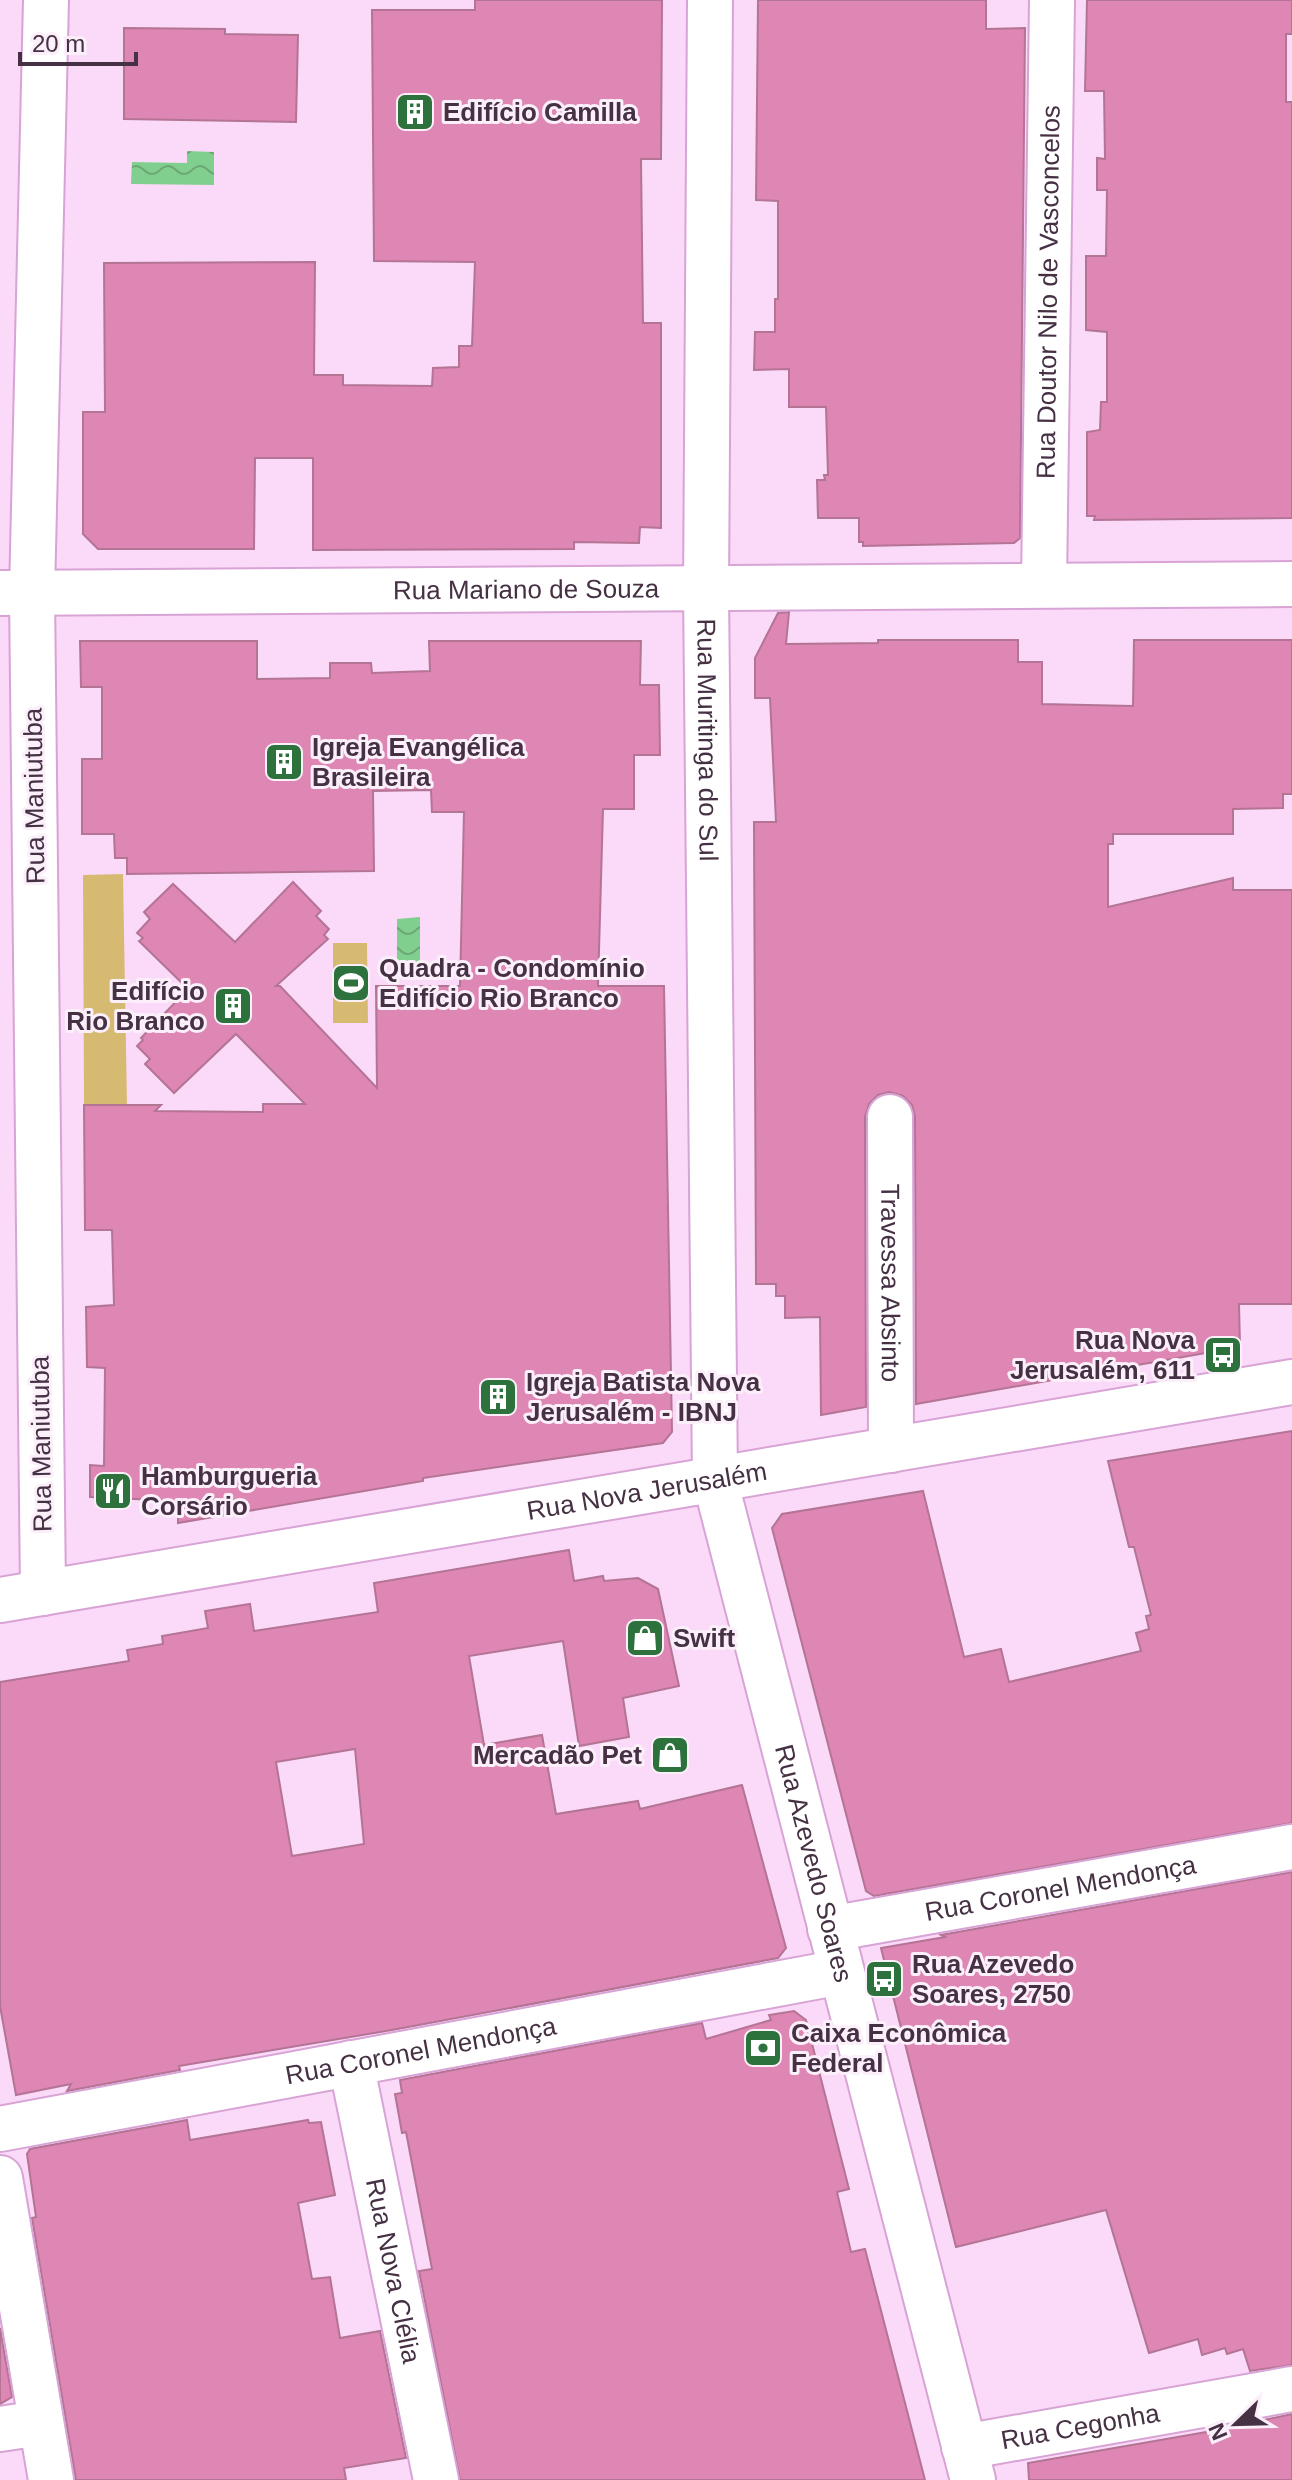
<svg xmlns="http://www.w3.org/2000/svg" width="1292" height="2480" font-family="Arial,sans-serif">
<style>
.garden{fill:#d7ba72}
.water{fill:url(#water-waves)}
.building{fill:#de86b4;stroke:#b47494;stroke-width:2;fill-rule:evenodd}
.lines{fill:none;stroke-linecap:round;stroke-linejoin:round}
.minor-casing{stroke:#d8a3d5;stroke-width:48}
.minor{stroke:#fff;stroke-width:44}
.labels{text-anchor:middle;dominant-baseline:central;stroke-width:6;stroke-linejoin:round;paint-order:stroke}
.poi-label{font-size:26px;font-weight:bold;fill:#453044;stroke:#fbeffa;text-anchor:start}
.street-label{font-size:26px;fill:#453044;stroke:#fbeffa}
</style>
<defs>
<pattern id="water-waves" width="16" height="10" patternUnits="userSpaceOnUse" patternTransform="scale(2)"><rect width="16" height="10" fill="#81cf8e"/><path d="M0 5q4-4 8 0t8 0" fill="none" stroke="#6ba876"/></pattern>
</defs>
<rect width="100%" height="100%" fill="#fbdaf9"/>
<g class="garden">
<polygon points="123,874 127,1105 84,1105 83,875"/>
<polygon points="333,943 367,943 368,1023 333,1023"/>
</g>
<g class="water">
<polygon points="187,151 214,152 214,185 131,184 132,162 187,163"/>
<polygon points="420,917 420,971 397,971 397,919"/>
</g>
<g class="building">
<polygon points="475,0 662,0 661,159 641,159 643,323 661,323 661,528 640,527 639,543 574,542 574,549 313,550 313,458 255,458 254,549 98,549 83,534 83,412 105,412 104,263 315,262 314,375 343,375 343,385 432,386 433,368 459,367 459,346 472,346 475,262 374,261 372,10 475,10"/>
<polygon points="758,0 986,0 986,29 1025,28 1020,538 1014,543 863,546 863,542 859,542 859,518 818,518 817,480 825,480 824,475 828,475 826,407 789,407 789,369 754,370 755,332 775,332 775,299 778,299 778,201 756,200"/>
<polygon points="1087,0 1292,0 1292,34 1286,34 1286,102 1292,102 1292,518 1094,520 1095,516 1087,516 1087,432 1100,430 1101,402 1107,402 1107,332 1086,330 1086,256 1106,256 1107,190 1097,190 1097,158 1105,159 1104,91 1085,91"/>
<polygon points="124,28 225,29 225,34 298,35 296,122 124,119"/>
<polygon points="789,612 786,644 878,643 878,640 1018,640 1018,662 1042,662 1042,704 1133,706 1134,640 1292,640 1292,794 1283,794 1283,808 1233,809 1233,834 1113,834 1113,844 1108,844 1108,907 1233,878 1233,890 1292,890 1292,1304 1239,1304 1240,1347 916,1404 915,1117 912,1105 903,1096 889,1092 878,1095 869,1104 865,1117 866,1407 821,1415 820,1317 785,1318 785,1296 776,1296 776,1284 756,1284 754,822 776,822 770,698 755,698 755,658 778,613"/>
<polygon points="80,641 257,641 257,679 330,678 330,663 371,663 372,673 430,671 429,641 641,641 640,685 659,685 660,755 634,755 634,809 603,809 598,986 664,986 672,1432 663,1443 423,1478 423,1481 178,1523 178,1501 90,1497 90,1465 104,1466 105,1368 87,1367 86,1307 114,1305 112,1230 85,1230 84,1105 161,1105 155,1111 263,1112 263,1104 305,1104 236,1034 174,1093 145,1064 150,1059 137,1046 143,1040 141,1038 188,989 139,941 143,938 137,933 150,919 144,912 173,884 235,942 293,882 321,911 316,916 329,929 324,935 328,939 276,986 280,986 377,1088 376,986 460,986 464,812 432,812 431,790 373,791 374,871 127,874 127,858 115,858 114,834 82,834 82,759 102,759 102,687 81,687"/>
<polygon points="1292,1431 1292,1823 874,1896 866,1891 772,1528 782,1514 923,1491 964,1657 1001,1649 1009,1682 1141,1651 1136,1633 1149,1629 1146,1616 1151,1615 1134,1547 1129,1547 1108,1461"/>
<path d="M569,1550L574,1581L603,1576L604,1581L638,1578L658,1589L679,1686L623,1698L629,1737L579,1746L563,1641L469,1656L484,1745L542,1735L556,1814L638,1801L640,1809L742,1785L786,1948L778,1958L392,2030L179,2066L180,2070L67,2091L71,2084L16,2095L0,2006V1682L129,1661L127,1650L163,1644L162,1636L208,1628L205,1611L250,1604L254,1631L378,1612L374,1583ZM355,1749L364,1844L292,1856L276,1762Z"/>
<polygon points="1292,1872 1292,2365 1250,2371 1243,2349 1227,2354 1225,2348 1202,2355 1198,2339 1149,2353 1106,2210 956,2247 881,1948 945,1937 941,1935"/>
<polygon points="794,2011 806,2020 849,2189 837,2192 851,2252 865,2249 925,2480 460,2480 419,2271 432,2269 406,2132 402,2133 395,2094 402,2093 400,2080 702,2023 706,2039 771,2020 769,2015"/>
<polygon points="187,2120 190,2140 308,2120 309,2123 321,2122 335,2195 298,2203 312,2279 330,2277 340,2338 380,2331 406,2458 344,2468 346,2480 76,2480 32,2218 36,2217 27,2154 30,2149"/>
<polygon points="0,2328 12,2397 0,2404"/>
<polygon points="1292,2414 1292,2480 1029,2480 1028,2463 1212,2431"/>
</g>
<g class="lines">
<g class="minor-casing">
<g id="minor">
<path id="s1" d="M710,0L706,590L715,1480L973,2480"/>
<path id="s2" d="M1044,584L1052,0"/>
<path id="s3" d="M0,593L1292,584"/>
<path id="s4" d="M890,1117L891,1450"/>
<polyline points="43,1593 32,593 46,0"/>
<path id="s5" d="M0,1600L1292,1382"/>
<path id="s6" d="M830,1929L1292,1847"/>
<path id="s7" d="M351,2063L436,2480"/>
<path id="s8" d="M0,2129L841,1972"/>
<polyline points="0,2178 51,2480"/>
<polyline points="0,2429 40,2423"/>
<path id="s9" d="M964,2447L1292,2389"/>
</g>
</g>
<use href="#minor" class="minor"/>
</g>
<defs>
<g id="building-square" transform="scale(2)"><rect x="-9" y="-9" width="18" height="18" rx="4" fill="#2d713c" stroke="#fbeffa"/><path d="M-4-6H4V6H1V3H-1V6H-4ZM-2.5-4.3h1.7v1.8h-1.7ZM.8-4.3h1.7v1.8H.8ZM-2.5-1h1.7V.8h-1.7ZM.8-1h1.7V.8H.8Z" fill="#fff"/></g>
<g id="stadium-square" transform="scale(2)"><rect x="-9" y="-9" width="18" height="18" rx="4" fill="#2d713c" stroke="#fbeffa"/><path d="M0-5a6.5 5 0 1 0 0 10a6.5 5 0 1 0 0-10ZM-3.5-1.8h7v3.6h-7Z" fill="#fff"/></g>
<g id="bus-square" transform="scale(2)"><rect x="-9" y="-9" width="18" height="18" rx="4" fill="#2d713c" stroke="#fbeffa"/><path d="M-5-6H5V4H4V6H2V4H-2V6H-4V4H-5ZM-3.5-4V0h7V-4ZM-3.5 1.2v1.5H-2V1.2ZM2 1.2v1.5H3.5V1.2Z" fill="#fff"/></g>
<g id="restaurant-square" transform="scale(2)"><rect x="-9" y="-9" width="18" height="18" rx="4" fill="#2d713c" stroke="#fbeffa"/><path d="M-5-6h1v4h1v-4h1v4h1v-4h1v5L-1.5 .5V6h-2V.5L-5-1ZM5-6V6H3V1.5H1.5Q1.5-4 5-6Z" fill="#fff"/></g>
<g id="shop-square" transform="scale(2)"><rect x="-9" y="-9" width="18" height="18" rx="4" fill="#2d713c" stroke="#fbeffa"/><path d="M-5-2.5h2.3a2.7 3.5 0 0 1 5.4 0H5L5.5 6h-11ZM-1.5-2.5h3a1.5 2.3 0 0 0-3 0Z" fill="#fff"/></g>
<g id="bank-square" transform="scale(2)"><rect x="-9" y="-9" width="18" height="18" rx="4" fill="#2d713c" stroke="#fbeffa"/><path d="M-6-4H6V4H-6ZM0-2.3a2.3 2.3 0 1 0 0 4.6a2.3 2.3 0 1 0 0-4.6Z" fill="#fff"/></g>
</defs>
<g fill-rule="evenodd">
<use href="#building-square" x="415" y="112"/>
<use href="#building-square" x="284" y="762"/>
<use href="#stadium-square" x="351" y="983"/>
<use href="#building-square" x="233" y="1006"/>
<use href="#bus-square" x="1223" y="1355"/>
<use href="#building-square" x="498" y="1397"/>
<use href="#restaurant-square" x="113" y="1491"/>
<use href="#shop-square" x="645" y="1638"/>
<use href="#shop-square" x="670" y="1755"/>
<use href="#bus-square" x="884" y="1979"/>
<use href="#bank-square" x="763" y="2048"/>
</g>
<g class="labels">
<g class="poi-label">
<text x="443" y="112">Edifício Camilla</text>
<text x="312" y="747">Igreja Evangélica<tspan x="312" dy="30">Brasileira</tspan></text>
<text x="379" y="968">Quadra - Condomínio<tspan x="379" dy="30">Edifício Rio Branco</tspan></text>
<text x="205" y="991" text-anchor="end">Edifício<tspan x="205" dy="30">Rio Branco</tspan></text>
<text x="1195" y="1340" text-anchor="end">Rua Nova<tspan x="1195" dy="30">Jerusalém, 611</tspan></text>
<text x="526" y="1382">Igreja Batista Nova<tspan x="526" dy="30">Jerusalém - IBNJ</tspan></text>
<text x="141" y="1476">Hamburgueria<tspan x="141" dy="30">Corsário</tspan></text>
<text x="673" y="1638">Swift</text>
<text x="642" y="1755" text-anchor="end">Mercadão Pet</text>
<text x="912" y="1964">Rua Azevedo<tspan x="912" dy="30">Soares, 2750</tspan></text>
<text x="791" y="2033">Caixa Econômica<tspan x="791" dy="30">Federal</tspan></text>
</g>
<g class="street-label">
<text stroke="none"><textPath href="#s2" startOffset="292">Rua Doutor Nilo de Vasconcelos</textPath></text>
<text stroke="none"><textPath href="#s3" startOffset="526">Rua Mariano de Souza</textPath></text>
<text stroke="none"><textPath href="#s1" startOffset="740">Rua Muritinga do Sul</textPath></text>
<text transform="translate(34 796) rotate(-91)">Rua Maniutuba</text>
<text stroke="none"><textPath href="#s4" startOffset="166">Travessa Absinto</textPath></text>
<text transform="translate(41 1444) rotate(-91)">Rua Maniutuba</text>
<text stroke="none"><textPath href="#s5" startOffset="656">Rua Nova Jerusalém</textPath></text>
<text stroke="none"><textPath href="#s1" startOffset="1876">Rua Azevedo Soares</textPath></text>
<text stroke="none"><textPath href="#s6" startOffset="234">Rua Coronel Mendonça</textPath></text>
<text stroke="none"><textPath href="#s8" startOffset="428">Rua Coronel Mendonça</textPath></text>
<text stroke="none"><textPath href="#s7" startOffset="212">Rua Nova Clélia</textPath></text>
<text stroke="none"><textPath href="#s9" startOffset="118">Rua Cegonha</textPath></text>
</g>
</g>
<g transform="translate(1236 2424) rotate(247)" stroke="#fbeffa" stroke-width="6" paint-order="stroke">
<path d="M0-6L14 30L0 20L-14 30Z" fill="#453044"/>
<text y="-12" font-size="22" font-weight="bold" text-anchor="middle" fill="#453044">N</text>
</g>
<path d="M20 52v12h116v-12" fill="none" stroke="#453044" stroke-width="4"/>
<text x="32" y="52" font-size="24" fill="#453044" stroke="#fbeffa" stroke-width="6" paint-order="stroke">20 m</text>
</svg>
